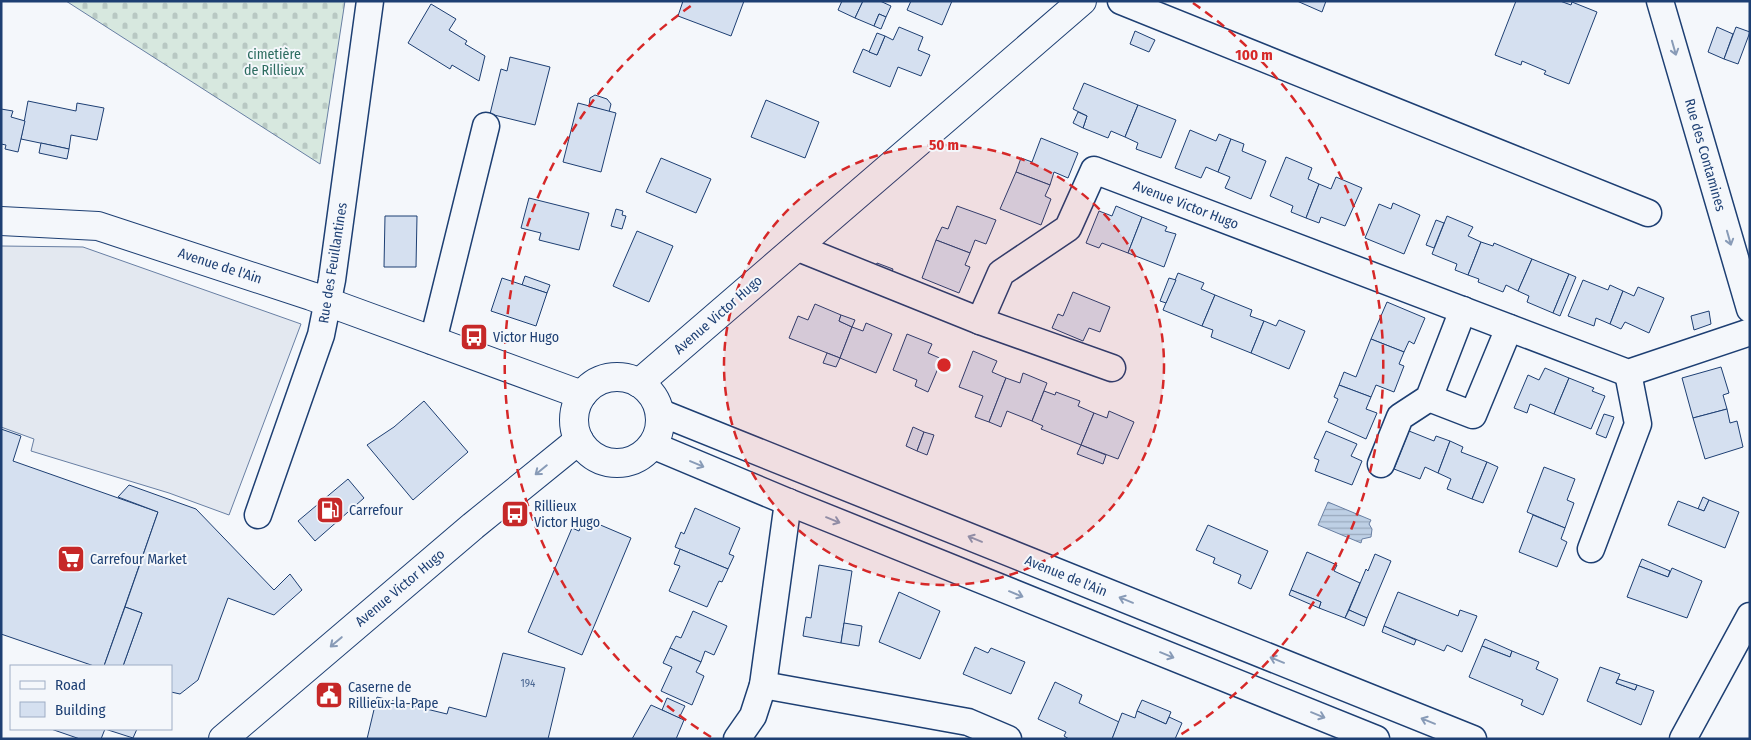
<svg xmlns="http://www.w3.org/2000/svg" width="1751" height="740" font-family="'Fira Sans Condensed',sans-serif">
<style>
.cemetery{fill:url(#cemetery-stones);stroke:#687fa3}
.parking{fill:#e3e8f0;stroke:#687fa3}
.water{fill:url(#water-rules);stroke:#687fa3}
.building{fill:#d5e0f0;stroke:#1d3f73}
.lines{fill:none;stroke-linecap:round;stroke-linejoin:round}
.street-casing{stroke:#1d3f73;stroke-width:29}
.secondary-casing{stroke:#1d3f73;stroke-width:30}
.street{stroke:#f4f7fb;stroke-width:26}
.secondary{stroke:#f4f7fb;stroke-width:28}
.oneway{stroke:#889bb7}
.ring{fill:none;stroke:#d62828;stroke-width:2.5;stroke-dasharray:9 6}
.labels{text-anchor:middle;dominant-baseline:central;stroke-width:4;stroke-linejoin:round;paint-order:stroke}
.number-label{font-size:11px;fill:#4b6792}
.park-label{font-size:14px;fill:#2c6c60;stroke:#f4f7fb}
.street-label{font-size:14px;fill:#1d3f73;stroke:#f4f7fb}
.poi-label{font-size:14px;fill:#1d3f73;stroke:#f4f7fb;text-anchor:start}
.centre{fill:#d62828;stroke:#f4f7fb;stroke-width:2.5}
.ring-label{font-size:15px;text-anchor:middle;font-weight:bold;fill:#d62828;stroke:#f4f7fb;stroke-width:4;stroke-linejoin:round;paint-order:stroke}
</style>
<defs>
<pattern id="cemetery-stones" width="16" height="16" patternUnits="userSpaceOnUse" patternTransform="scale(1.25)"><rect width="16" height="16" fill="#d7e8df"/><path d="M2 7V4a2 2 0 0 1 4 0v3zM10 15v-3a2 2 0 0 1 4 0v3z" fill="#b8c8c3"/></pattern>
<pattern id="water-rules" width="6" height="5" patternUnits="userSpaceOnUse" patternTransform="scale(1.25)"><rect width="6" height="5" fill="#bed0e5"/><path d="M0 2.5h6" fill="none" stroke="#9aaabe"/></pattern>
</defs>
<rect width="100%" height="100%" fill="#f4f7fb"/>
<polygon class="cemetery" points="66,1 345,1 320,164"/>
<polygon class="parking" points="1,246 83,247 301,324 229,515 169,493 31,451 34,439 1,427"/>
<polygon class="water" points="1328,502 1371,520 1369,524 1372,529 1371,537 1362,539 1361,543 1318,525"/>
<g class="building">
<polygon points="683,1 744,1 731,36 678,16"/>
<polygon points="842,1 863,1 855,18 838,10"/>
<polygon points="863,1 880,1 891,6 886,17 879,14 874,26 855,18"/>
<polygon points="911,1 952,1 942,25 907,10"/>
<polygon points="1297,1 1326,1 1322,12"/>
<polygon points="1516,1 1560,1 1571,5 1572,2 1597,12 1569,84 1544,74 1546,71 1522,61 1521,65 1495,55"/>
<polygon points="431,4 456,19 449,30 467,41 465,44 485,56 479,81 452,65 450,69 408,43"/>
<polygon points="879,14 886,17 881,29 874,26"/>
<polygon points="899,27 923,37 918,50 930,55 921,76 898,67 890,87 853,72 863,49 877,55 885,36 893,40"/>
<polygon points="1717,27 1733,34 1724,59 1708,52"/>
<polygon points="1736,27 1750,32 1738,64 1724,59"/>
<polygon points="1135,31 1155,40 1149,52 1130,44"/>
<polygon points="877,33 885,36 877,55 869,52"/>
<polygon points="510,57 550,67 535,125 490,114 501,69 507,71"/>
<polygon points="1084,83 1138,105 1125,137 1111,131 1108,138 1083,128 1087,116 1073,109"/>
<polygon points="595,95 607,99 611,104 609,112 589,106 590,98"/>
<polygon points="766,100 819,122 805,158 751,137"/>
<polygon points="28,101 76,111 77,103 104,108 97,140 71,135 69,149 21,139"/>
<polygon points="578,103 616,113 601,172 563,162"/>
<polygon points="1138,105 1176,120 1161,158 1136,149 1138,143 1125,137"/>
<polygon points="1,109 13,111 11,117 25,121 18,152 5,149 6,145 1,144"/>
<polygon points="1078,112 1087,116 1083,128 1073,123"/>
<polygon points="1190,130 1216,141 1219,134 1231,139 1218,172 1206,167 1201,178 1175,168"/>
<polygon points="1041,138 1078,153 1068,178 1054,172 1050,185 1016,172 1021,158 1032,162"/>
<polygon points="1231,139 1244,144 1242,151 1266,161 1251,199 1225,188 1230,177 1218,172"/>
<polygon points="41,143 69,149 67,159 39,153"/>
<polygon points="1286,157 1312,168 1308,179 1319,184 1306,218 1291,212 1293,206 1270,196"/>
<polygon points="661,158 711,179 696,213 646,192"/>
<polygon points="1016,172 1050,185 1045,196 1051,199 1041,225 1000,209"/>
<polygon points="1336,177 1362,188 1345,226 1321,217 1319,223 1306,218 1319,184 1331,189"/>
<polygon points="529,198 589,213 579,250 539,240 541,233 521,228"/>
<polygon points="1393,203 1420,215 1404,254 1365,238 1379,204 1391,209"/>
<polygon points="957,206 996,220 986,244 975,240 970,253 936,240 942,227 948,229"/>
<polygon points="1116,206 1142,217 1128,253 1102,243 1099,248 1086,243 1099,211 1112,216"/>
<polygon points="616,209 623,211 622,215 626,216 622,229 611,226"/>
<polygon points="385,216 417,216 416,267 384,267"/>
<polygon points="1447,216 1473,227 1468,236 1481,242 1468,275 1455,270 1457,264 1432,254"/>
<polygon points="1142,217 1167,227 1165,231 1176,234 1164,267 1128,253"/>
<polygon points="1436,220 1444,223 1434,248 1426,245"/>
<polygon points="637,231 673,246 649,302 613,286"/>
<polygon points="936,240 970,253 965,265 970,267 959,293 922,278"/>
<polygon points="1481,242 1493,246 1494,243 1532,259 1518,291 1506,285 1503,292 1478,282 1479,279 1468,275"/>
<polygon points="1532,259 1569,274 1553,313 1527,302 1529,296 1518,291"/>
<polygon points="877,263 893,269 889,281 872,274"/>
<polygon points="1178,273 1204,283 1201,289 1215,295 1202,326 1163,310"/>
<polygon points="1569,274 1576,277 1560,316 1553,313"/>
<polygon points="525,276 550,285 547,293 522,285"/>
<polygon points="502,278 547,293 536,326 491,311"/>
<polygon points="1169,278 1176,280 1166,303 1160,301"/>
<polygon points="1583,280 1608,290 1610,285 1623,291 1610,324 1596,318 1594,326 1568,316"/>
<polygon points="1638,287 1664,298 1649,333 1625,322 1621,329 1610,324 1623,291 1634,296"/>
<polygon points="1073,292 1110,307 1100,332 1089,328 1083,341 1052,328 1058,314 1063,316"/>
<polygon points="1215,295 1252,310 1250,316 1264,321 1251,353 1211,337 1213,330 1202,326"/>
<polygon points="1387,302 1425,318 1414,344 1409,341 1404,352 1371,339"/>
<polygon points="815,304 841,315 839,321 852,327 840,358 789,338 798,316 808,320"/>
<polygon points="1709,311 1711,324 1694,330 1691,316"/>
<polygon points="841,315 855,320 852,327 839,321"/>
<polygon points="1279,320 1305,331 1289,369 1251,353 1264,321 1276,326"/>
<polygon points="866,323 892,334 876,373 840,358 852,327 863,331"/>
<polygon points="907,334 932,344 928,353 942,359 928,392 915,386 917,380 893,370"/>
<polygon points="1371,339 1404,352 1399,364 1404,366 1394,392 1376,385 1371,397 1339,385 1344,372 1356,377"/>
<polygon points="973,351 997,361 992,372 1006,378 989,422 975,417 983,396 959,387"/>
<polygon points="827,353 840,358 836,367 823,363"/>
<polygon points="1721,367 1729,393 1723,395 1727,409 1693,418 1682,378"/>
<polygon points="1545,368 1569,378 1554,414 1530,404 1527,413 1514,408 1528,375 1539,380"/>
<polygon points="1023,373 1047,383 1032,421 1007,411 1001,427 989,422 1006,378 1020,383"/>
<polygon points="1569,378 1594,388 1592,391 1605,396 1591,429 1554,414"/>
<polygon points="1339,385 1371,397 1366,409 1377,413 1366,439 1328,422 1338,399 1334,397"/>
<polygon points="1044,391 1055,395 1056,392 1080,401 1078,406 1094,413 1081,445 1041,429 1043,426 1032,421"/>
<polygon points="424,401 468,452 413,500 367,445 394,427"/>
<polygon points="1727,409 1730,423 1737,421 1743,447 1705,459 1693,418"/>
<polygon points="1109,411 1134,422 1118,459 1081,445 1094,413 1107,418"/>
<polygon points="1604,414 1614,417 1606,438 1596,434"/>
<polygon points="913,427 924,432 917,451 906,446"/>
<polygon points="1,429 21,436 13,461 158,512 104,666 94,666 1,634"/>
<polygon points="1326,431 1357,444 1351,456 1362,461 1352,485 1315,471 1319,460 1314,458"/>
<polygon points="1409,431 1434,441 1436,436 1450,441 1438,473 1425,467 1420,479 1394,469"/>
<polygon points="924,432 934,435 927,455 917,451"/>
<polygon points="1450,441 1463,447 1461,452 1487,462 1472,499 1447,489 1451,479 1438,473"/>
<polygon points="1081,445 1106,455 1103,464 1077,454"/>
<polygon points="1487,462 1498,467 1483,503 1472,499"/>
<polygon points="1544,467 1575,479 1567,500 1574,503 1565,528 1527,512"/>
<polygon points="348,479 364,498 315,541 298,521"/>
<polygon points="129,485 196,509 274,590 290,574 302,590 274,615 228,598 198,680 180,694 171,692 171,666 123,666 142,613 125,607 158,512 118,497"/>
<polygon points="1703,497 1709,500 1704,511 1698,509"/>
<polygon points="1709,500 1739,512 1725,548 1668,525 1678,501 1704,511"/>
<polygon points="695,508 740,528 729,554 734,556 728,569 675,547 681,532 684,534"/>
<polygon points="1533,515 1565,528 1561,539 1567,542 1557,567 1519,552"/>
<polygon points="584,518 631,538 582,655 528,632 572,528 579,531"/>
<polygon points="1208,525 1268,551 1251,589 1238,583 1241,575 1213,563 1215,558 1196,550"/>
<polygon points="680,549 728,569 722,582 719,581 707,607 669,591 680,566 674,564"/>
<polygon points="1307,552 1337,565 1334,571 1360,583 1345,618 1319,608 1321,602 1291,590"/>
<polygon points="1375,554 1391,561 1367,618 1349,610 1366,569 1368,571"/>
<polygon points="1642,559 1670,571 1668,577 1639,566"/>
<polygon points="819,565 852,571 841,643 803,636 806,617 811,618"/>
<polygon points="1639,566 1668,577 1672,568 1702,581 1687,618 1627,597"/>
<polygon points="1291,590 1321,602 1319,608 1289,595"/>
<polygon points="899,592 940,611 920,659 879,642"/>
<polygon points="1398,592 1458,616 1460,610 1477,616 1462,652 1447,645 1444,651 1384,626"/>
<polygon points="125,607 142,613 123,666 104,666"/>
<polygon points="1349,610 1367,618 1364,626 1345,618"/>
<polygon points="693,611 727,626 714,655 705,651 701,662 670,648 676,636 681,638"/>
<polygon points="844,623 862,626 859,646 841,643"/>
<polygon points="1384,626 1416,640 1414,645 1382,632"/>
<polygon points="1485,639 1512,651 1510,657 1482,646"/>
<polygon points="1482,646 1510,657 1512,651 1539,662 1536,669 1558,679 1543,715 1521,705 1523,700 1469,677"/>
<polygon points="975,647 988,653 991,648 1025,662 1011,694 963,674"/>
<polygon points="670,648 701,662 696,672 704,676 692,705 661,691 672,667 663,663"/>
<polygon points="503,653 565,668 548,739 367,739 377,697 447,714 449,707 486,717"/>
<polygon points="1600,667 1620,674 1616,683 1635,690 1637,685 1654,691 1641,725 1587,701"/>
<polygon points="1618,679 1637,685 1635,690 1616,683"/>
<polygon points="1055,682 1082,695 1079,703 1119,722 1112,739 1069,739 1064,736 1066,732 1038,719"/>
<polygon points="667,698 685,706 679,718 662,710"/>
<polygon points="1142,700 1171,712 1166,724 1137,711"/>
<polygon points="651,705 684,720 676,739 632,739"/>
<polygon points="1137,711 1166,724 1169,717 1182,723 1175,739 1112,739 1122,713 1135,718"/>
<polygon points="51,729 105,729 101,739 80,739"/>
<polygon points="105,729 137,729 133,738"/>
</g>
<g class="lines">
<g class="street-casing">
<g id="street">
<polyline points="1121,1 1648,213"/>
<polyline points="1660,1 1750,309"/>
<polyline points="796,247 980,321 1112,368"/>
<polyline points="980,321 1001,273 1068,228 1094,170 1628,373 1750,332"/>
<polyline points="433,341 486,126"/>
<polyline points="1429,398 1473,415 1509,328"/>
<polyline points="659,412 1473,739"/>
<polyline points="652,445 788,502 1376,739"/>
<polyline points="1381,464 1400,417 1429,398 1463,310"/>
<polyline points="258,515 321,335 332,280 370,1"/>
<polyline points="1591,549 1638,424 1628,373"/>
<polyline points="763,685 968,722 1008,739"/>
<polyline points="737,739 753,716 763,685 788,502"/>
<polyline points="1683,739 1750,616"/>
</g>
</g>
<g class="secondary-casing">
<g id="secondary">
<polyline points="1,221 98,226 311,296 582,395"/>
<circle cx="617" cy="420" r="43"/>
<polyline points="639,383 1082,1"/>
<polyline points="223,739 473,526 579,440"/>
</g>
</g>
<use href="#street" class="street"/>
<use href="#secondary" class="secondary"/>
</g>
<defs><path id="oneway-shaft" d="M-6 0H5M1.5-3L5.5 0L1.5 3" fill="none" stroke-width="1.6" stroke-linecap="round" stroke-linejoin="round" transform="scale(1.25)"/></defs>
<g class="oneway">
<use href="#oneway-shaft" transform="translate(1674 48) rotate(74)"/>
<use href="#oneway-shaft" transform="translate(1729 238) rotate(74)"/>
<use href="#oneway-shaft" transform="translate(697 464) rotate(23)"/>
<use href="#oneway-shaft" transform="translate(541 470) rotate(141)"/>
<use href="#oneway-shaft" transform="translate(833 520) rotate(22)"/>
<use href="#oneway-shaft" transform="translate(975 539) rotate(-158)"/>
<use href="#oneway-shaft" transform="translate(1016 594) rotate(22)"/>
<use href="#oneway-shaft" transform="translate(1126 600) rotate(-158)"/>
<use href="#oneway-shaft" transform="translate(336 642) rotate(140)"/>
<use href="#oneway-shaft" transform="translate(1167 655) rotate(22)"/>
<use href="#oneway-shaft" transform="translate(1277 660) rotate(-158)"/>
<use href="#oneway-shaft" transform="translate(1318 715) rotate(22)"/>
<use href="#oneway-shaft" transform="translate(1428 721) rotate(-158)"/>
</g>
<circle cx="944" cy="365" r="220" fill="#d62828" fill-opacity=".12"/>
<g class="ring">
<circle cx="944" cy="365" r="220"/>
<path d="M711 737A439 439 0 0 1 695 3M1193 3A439 439 0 0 1 1177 737"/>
</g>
<defs>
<g id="bus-square" transform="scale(1.4375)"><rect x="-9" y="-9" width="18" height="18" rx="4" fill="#c62828" stroke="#f4f7fb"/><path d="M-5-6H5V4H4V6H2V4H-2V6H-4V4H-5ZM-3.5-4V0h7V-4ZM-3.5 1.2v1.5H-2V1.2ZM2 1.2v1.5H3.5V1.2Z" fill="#fff"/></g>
<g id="fuel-square" transform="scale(1.4375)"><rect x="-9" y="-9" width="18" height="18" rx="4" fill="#c62828" stroke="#f4f7fb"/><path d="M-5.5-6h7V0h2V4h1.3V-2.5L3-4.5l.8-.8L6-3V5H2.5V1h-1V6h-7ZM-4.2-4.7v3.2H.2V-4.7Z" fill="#fff"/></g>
<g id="supermarket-square" transform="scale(1.4375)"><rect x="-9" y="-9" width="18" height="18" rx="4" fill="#c62828" stroke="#f4f7fb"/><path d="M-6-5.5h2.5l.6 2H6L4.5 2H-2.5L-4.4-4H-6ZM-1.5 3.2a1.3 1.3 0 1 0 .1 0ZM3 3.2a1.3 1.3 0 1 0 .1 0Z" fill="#fff"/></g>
<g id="civic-square" transform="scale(1.4375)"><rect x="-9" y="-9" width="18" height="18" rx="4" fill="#c62828" stroke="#f4f7fb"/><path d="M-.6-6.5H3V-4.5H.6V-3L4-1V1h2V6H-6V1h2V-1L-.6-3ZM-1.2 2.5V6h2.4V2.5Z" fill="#fff"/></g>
</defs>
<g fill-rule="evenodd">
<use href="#bus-square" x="474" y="337"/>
<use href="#fuel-square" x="330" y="510"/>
<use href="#bus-square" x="515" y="514"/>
<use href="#supermarket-square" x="71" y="559"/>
<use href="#civic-square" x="329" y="695"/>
</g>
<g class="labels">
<g class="number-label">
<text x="528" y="683">194</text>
</g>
<g class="park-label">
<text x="274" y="54">cimetière<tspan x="274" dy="16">de Rillieux</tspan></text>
</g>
<g class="street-label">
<text transform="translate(1705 155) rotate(74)">Rue des Contamines</text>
<text transform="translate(1186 205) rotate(21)">Avenue Victor Hugo</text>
<text transform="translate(333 263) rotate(-81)">Rue des Feuillantines</text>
<text transform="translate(220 266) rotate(18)">Avenue de l'Ain</text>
<text transform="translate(718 315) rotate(-41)">Avenue Victor Hugo</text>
<text transform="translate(1066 576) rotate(22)">Avenue de l'Ain</text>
<text transform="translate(400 588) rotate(-40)">Avenue Victor Hugo</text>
</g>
<g class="poi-label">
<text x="493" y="337">Victor Hugo</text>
<text x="534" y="506">Rillieux<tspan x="534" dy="16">Victor Hugo</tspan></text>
<text x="349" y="510">Carrefour</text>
<text x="90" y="559">Carrefour Market</text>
<text x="348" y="687">Caserne de<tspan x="348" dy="16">Rillieux-la-Pape</tspan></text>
</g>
</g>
<circle cx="944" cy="365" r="8" class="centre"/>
<g class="ring-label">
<text x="1254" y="60">100 m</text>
<text x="944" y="150">50 m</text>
</g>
<rect width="1751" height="740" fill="none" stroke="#1d3f73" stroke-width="5"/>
<rect x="10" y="665" width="162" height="65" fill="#f4f7fb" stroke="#9eadc5"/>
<rect x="20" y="681" width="25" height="8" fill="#f4f7fb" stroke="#9eadc5"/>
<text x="55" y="690" font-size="15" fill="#1d3f73">Road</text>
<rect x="20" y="702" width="25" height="15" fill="#d5e0f0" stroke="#9eadc5"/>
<text x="55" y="715" font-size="15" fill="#1d3f73">Building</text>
</svg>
